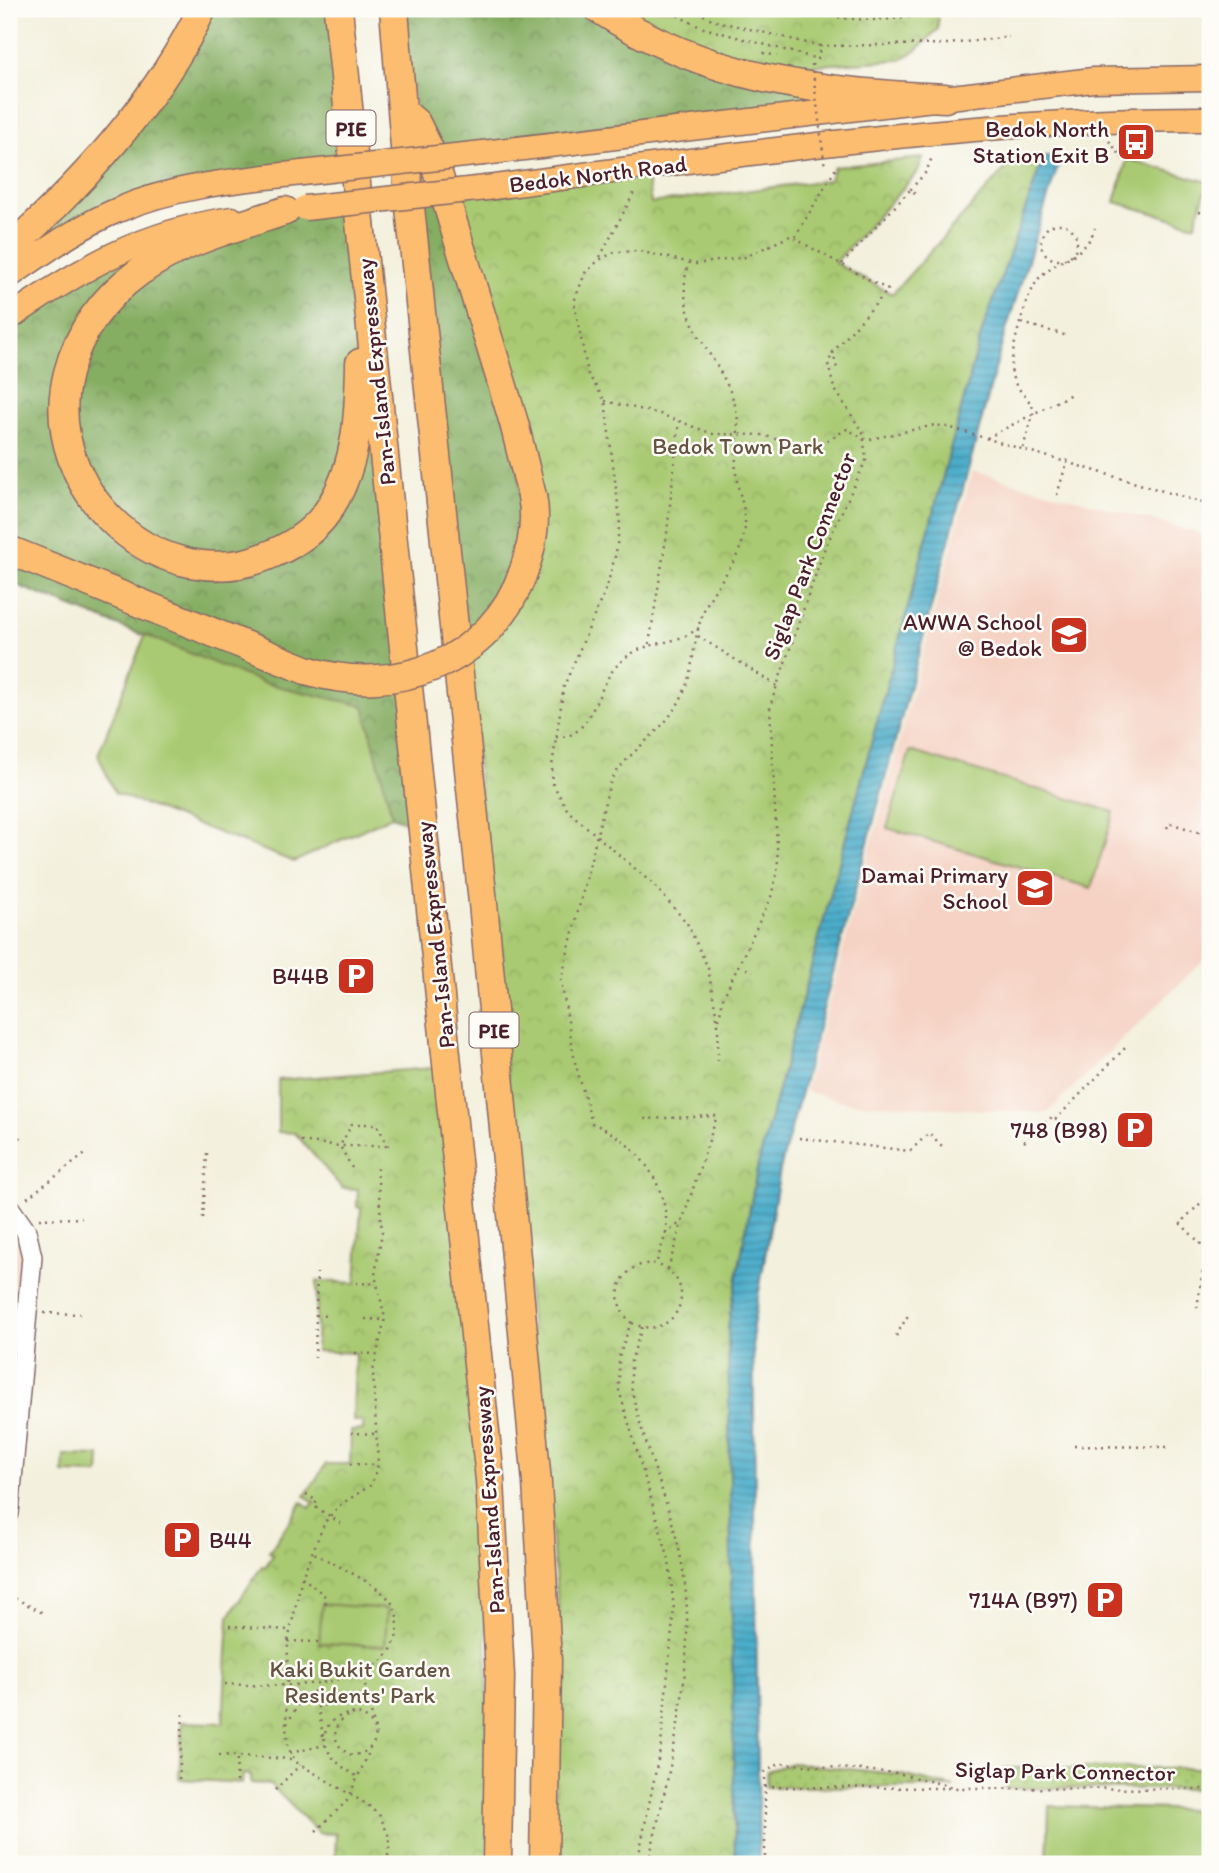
<svg xmlns="http://www.w3.org/2000/svg" width="1219" height="1873" font-family="Itim,sans-serif">
<style>
.built{fill:#f5d2c3}
.grass{fill:url(#grass-dots);stroke:#7a744e;stroke-width:2}
.forest{fill:url(#forest-crowns);stroke:#686648;stroke-width:2}
.park{fill:url(#park-crowns);stroke:#7a744e;stroke-width:2}
.garden{fill:#a9ca72;stroke:#7a744e;stroke-width:2}
.water{fill:url(#water-rules);stroke:#4a667a;stroke-width:2}
.lines{fill:none;stroke-linecap:round;stroke-linejoin:round}
.minor-casing{stroke:#856869;stroke-width:22}
.major-casing{stroke:#856869;stroke-width:27}
.highway-casing{stroke:#856869;stroke-width:31}
.path{stroke:#856869;stroke-width:2.5;stroke-dasharray:2 5;stroke-linecap:butt}
.minor{stroke:#fff;stroke-width:19}
.major{stroke:#fcbd6f;stroke-width:24}
.highway{stroke:#fcbd6f;stroke-width:28}
.major-bridge-casing{stroke:#856869;stroke-width:27;stroke-linecap:butt}
.highway-bridge-casing{stroke:#856869;stroke-width:31;stroke-linecap:butt}
.path-bridge{stroke:#856869;stroke-width:2.5;stroke-dasharray:2 5;stroke-linecap:butt}
.major-bridge{stroke:#fcbd6f;stroke-width:24}
.highway-bridge{stroke:#fcbd6f;stroke-width:28}
.labels{text-anchor:middle;dominant-baseline:central;stroke-width:5;stroke-linejoin:round;paint-order:stroke}
.shield{fill:#fdfcf7;stroke:#806168;stroke-width:2}
.shield-label{font-size:21px;font-weight:bold;fill:#4a1f2b}
.poi-label{font-size:23px;fill:#4a1f2b;stroke:#fdfcf7;text-anchor:end}
.street-label{font-size:23px;fill:#4a1f2b;stroke:#fdfcf7}
.park-label{font-size:23px;fill:#665240;stroke:#fdfcf7}
</style>
<defs>
<pattern id="grass-dots" width="8" height="8" patternUnits="userSpaceOnUse" patternTransform="scale(1.75)"><rect width="8" height="8" fill="#a9ca72"/><path d="M2 2h.1M6 6h.1" fill="none" stroke="#93ad63" stroke-width="1.8" stroke-linecap="round"/></pattern>
<pattern id="forest-crowns" width="20" height="18" patternUnits="userSpaceOnUse" patternTransform="scale(1.75)"><rect width="20" height="18" fill="#86ae64"/><path d="M2 6a3 3 0 1 1 6 0M12 15a3 3 0 1 1 6 0" fill="none" stroke="#708d53"/></pattern>
<pattern id="park-crowns" width="20" height="18" patternUnits="userSpaceOnUse" patternTransform="scale(1.75)"><rect width="20" height="18" fill="#a9ca72"/><path d="M2 6a3 3 0 1 1 6 0M12 15a3 3 0 1 1 6 0" fill="none" stroke="#93ad63"/></pattern>
<pattern id="water-rules" width="6" height="5" patternUnits="userSpaceOnUse" patternTransform="scale(1.75)"><rect width="6" height="5" fill="#4badca"/><path d="M0 2.5h6" fill="none" stroke="#408ca4"/></pattern>
</defs>
<rect width="100%" height="100%" fill="#fdfcf7"/>
<filter id="ink" filterUnits="userSpaceOnUse"><feTurbulence type="fractalNoise" baseFrequency=".0143" numOctaves="2"/><feDisplacementMap in="SourceGraphic" scale="14" xChannelSelector="R" yChannelSelector="G"/><feConvolveMatrix kernelMatrix="1 2 1 2 8 2 1 2 1" color-interpolation-filters="sRGB"/></filter>
<filter id="wash" filterUnits="userSpaceOnUse"><feTurbulence type="fractalNoise" baseFrequency=".00686" numOctaves="4" result="noise"/><feDisplacementMap in="SourceGraphic" scale="28" xChannelSelector="R" yChannelSelector="G"/><feGaussianBlur stdDeviation="1.57" result="paint"/><feColorMatrix in="noise" values="0 0 0 0 0 0 0 0 0 0 0 0 0 0 0 0 0 1.4 0 .05"/><feComposite in="paint" operator="in"/></filter>
<g filter="url(#wash)">
<rect width="100%" height="100%" fill="#f3f0dd"/>
<g class="built">
<polygon points="972,471 1210,536 1210,954 1047,1113 849,1103 805,1091"/>
<polygon points="9,1213 29,1247 21,1270 9,1406"/>
</g>
<g class="grass">
<polygon points="792,1763 897,1774 954,1787 766,1787 767,1771"/>
<polygon points="1005,1768 1210,1768 1210,1789 1005,1788"/>
</g>
<g class="forest">
<polygon points="202,9 338,9 355,167 175,192 9,276"/>
<polygon points="394,9 599,9 818,89 820,112 433,157 422,133"/>
<polygon points="444,194 514,423 527,560 457,651 409,198"/>
<polygon points="358,202 425,830 392,816 364,706 263,683 9,582 9,318 98,260"/>
</g>
<g class="park">
<polygon points="615,9 938,9 938,29 916,51 899,60 801,66 710,56"/>
<polygon points="1044,156 981,335 758,1165 728,1326 735,1864 554,1864 559,1615 467,656 539,531 452,195 646,171 651,203 829,180 834,167 923,158 917,173 835,263 892,294 1016,157"/>
<polygon points="445,1067 483,1483 491,1864 335,1864 336,1834 318,1833 270,1784 251,1783 251,1775 243,1774 242,1783 179,1779 182,1722 223,1723 229,1616 262,1566 265,1567 273,1555 269,1552 302,1502 310,1508 314,1502 305,1496 326,1464 350,1464 351,1431 363,1430 363,1421 353,1421 355,1353 316,1351 317,1281 356,1283 361,1208 357,1207 358,1189 342,1188 295,1133 278,1132 278,1080"/>
</g>
<g class="garden">
<polygon points="1127,159 1208,182 1195,225 1115,202"/>
<polygon points="145,635 263,683 364,706 392,816 294,862 115,793 98,755"/>
<polygon points="910,751 1114,812 1091,888 887,828"/>
<polygon points="64,1455 100,1456 99,1474 63,1473"/>
<polygon points="322,1604 387,1609 385,1646 319,1643"/>
<polygon points="1049,1806 1210,1810 1210,1864 1047,1864"/>
</g>
<polygon class="water" points="1044,156 1061,156 1003,340 780,1170 753,1326 759,1864 735,1864 728,1326 758,1165 981,335"/>
</g>
<g filter="url(#ink)">
<g class="lines">
<g class="minor-casing">
<polyline id="minor" points="9,1207 26,1231 32,1257 9,1513"/>
</g>
<g class="major-casing">
<g id="major">
<polyline points="483,153 1093,80 1210,78"/>
<path d="M486,188C722,157 972,118 1210,119"/>
<path d="M9,276C44,252 79,226 118,210C176,185 240,180 302,173"/>
<path d="M9,318C82,268 142,232 232,219"/>
</g>
</g>
<g class="highway-casing">
<g id="highway">
<polyline points="338,9 490,1480 500,1676 497,1864"/>
<polyline points="394,9 409,198 483,903 537,1483 547,1660 544,1864"/>
<path d="M599,9C709,81 818,92 945,98"/>
<polyline points="403,112 416,123 433,157 514,423 532,496"/>
<path d="M285,211C236,227 182,241 139,272C103,298 79,330 68,373C38,489 162,605 274,553C297,543 318,528 331,506C358,462 359,413 360,363"/>
<path d="M9,249C85,181 157,102 202,9"/>
<polyline points="9,550 306,670"/>
</g>
</g>
<g class="path">
<polyline points="665,9 700,27 818,59 820,46 716,21 691,9"/>
<path d="M797,9C837,20 883,24 924,14"/>
<polyline points="820,46 948,44 1009,37"/>
<polyline points="763,53 777,56"/>
<polyline points="1109,141 1126,162"/>
<polyline points="915,194 910,190 926,172 933,155"/>
<polyline points="1204,195 1210,197"/>
<polyline points="1199,212 1210,215"/>
<circle cx="1059" cy="242" r="18"/>
<polyline points="795,237 838,165"/>
<polyline points="600,257 636,189"/>
<polyline points="842,264 910,190"/>
<polyline points="1022,323 1068,336"/>
<polyline points="833,352 837,369"/>
<polyline points="605,401 660,414 713,434 763,435 803,448 819,445 847,429 866,440 935,425 948,427 1210,505"/>
<polyline points="987,438 1073,393"/>
<path d="M1023,448L1034,411C1030,397 1015,390 1012,375C1008,356 1027,291 1040,277C1060,256 1084,259 1095,228"/>
<polyline points="1057,495 1068,458"/>
<polyline points="698,636 777,686"/>
<polyline points="649,644 667,533 679,421"/>
<path d="M556,737C590,740 596,692 613,670C641,636 668,650 699,628"/>
<polyline points="1167,828 1169,823 1199,832 1210,825"/>
<polyline points="746,969 753,971"/>
<polyline points="718,1061 718,1024 723,998 771,897 778,867 770,706 824,550 866,460 863,433 834,388 828,364 833,352 888,290 790,236 745,257 696,264 638,251 615,252 599,260 585,273 574,302 588,374 605,401 620,520 616,553 607,586 564,686 552,766 553,784 568,811 654,885 687,923 708,968 718,1024"/>
<polyline points="799,1138 910,1151 929,1133 943,1147"/>
<polyline points="301,1141 340,1146 390,1146"/>
<polyline points="1024,1142 1052,1117 1055,1120 1127,1046"/>
<polyline points="352,1168 340,1146 352,1124 377,1124 389,1148"/>
<polyline points="377,1168 382,1232 375,1275 385,1318 373,1371 378,1465 371,1485 340,1505 325,1522 302,1577 288,1641 286,1727 288,1748 296,1762 368,1805 380,1816 390,1839 387,1864"/>
<polyline points="9,1172 21,1135"/>
<polyline points="1209,1180 1210,1181"/>
<polyline points="1210,1194 1180,1223 1210,1253"/>
<polyline points="27,1198 88,1152"/>
<polyline points="203,1218 207,1153"/>
<polyline points="39,1219 82,1218"/>
<path d="M666,1233C670,1183 635,1141 592,1123L575,1062L561,980L609,786C622,755 656,738 674,710C697,677 690,644 704,610C717,580 744,559 745,525C746,507 737,491 736,473C734,450 742,428 735,405C719,352 672,324 688,264"/>
<polyline points="668,1269 682,1222"/>
<polyline points="356,1283 376,1284"/>
<polyline points="1197,1308 1203,1268 1210,1261"/>
<polyline points="44,1313 80,1314"/>
<polyline points="316,1315 327,1316"/>
<polyline points="365,1319 385,1320"/>
<path d="M632,1323C676,1345 704,1281 656,1264"/>
<path d="M642,1327L631,1361V1386C643,1448 673,1507 683,1570C698,1663 669,1773 648,1864"/>
<polyline points="896,1336 910,1312"/>
<polyline points="355,1353 376,1354"/>
<polyline points="315,1358 317,1273"/>
<polyline points="351,1433 379,1434"/>
<polyline points="1074,1446 1171,1447"/>
<polyline points="350,1464 378,1465"/>
<polyline points="306,1494 317,1501 314,1506 342,1524"/>
<polyline points="9,1555 15,1531"/>
<polyline points="302,1577 324,1595 326,1605"/>
<polyline points="9,1595 45,1614"/>
<polyline points="229,1626 288,1630"/>
<polyline points="288,1641 320,1642"/>
<polyline points="362,1672 376,1734"/>
<path d="M225,1684C270,1686 386,1694 397,1634C399,1621 397,1609 389,1599C372,1581 333,1564 312,1552"/>
<polyline points="319,1688 324,1705"/>
<path d="M354,1714C330,1718 329,1747 352,1755C367,1755 381,1742 373,1726C357,1692 282,1734 358,1777"/>
<polyline points="287,1724 299,1703 325,1683"/>
<polyline points="323,1736 318,1707 368,1693"/>
<polyline points="290,1753 325,1745"/>
<polyline points="219,1755 293,1759"/>
<polyline points="179,1779 183,1714"/>
<polyline points="236,1782 237,1755"/>
<polyline points="765,1787 950,1788"/>
<polyline points="275,1790 300,1765"/>
<polyline points="350,1794 370,1750"/>
<polyline points="316,1831 351,1797"/>
<polyline points="334,1862 366,1864"/>
<polyline points="291,1864 293,1862"/>
<path d="M637,1864L661,1745L674,1610L669,1560L619,1390V1357L631,1322C605,1300 622,1259 656,1264L666,1233L682,1222L717,1116L643,1119"/>
<polyline points="765,1864 765,1772 781,1763 897,1773 957,1788 1210,1789"/>
</g>
<use href="#minor" class="minor"/>
<use href="#major" class="major"/>
<use href="#highway" class="highway"/>
<g class="major-bridge-casing">
<g id="major-bridge">
<polyline points="302,173 483,153"/>
<polyline points="305,208 486,188"/>
</g>
</g>
<g class="highway-bridge-casing">
<path id="highway-bridge" d="M306,670C395,698 492,663 524,570C532,547 537,520 532,496"/>
</g>
<polyline class="path-bridge" points="812,64 825,168"/>
<use href="#major-bridge" class="major-bridge"/>
<use href="#highway-bridge" class="highway-bridge"/>
</g>
</g>
<defs>
<g id="bus-square" transform="scale(2.0125)"><rect x="-9" y="-9" width="18" height="18" rx="4" fill="#c8321e" stroke="#fdfcf7"/><path d="M-5-6H5V4H4V6H2V4H-2V6H-4V4H-5ZM-3.5-4V0h7V-4ZM-3.5 1.2v1.5H-2V1.2ZM2 1.2v1.5H3.5V1.2Z" fill="#fff"/></g>
<g id="school-square" transform="scale(2.0125)"><rect x="-9" y="-9" width="18" height="18" rx="4" fill="#c8321e" stroke="#fdfcf7"/><path d="M0-5L7-2L0 1L-7-2ZM-4 1L0 2.5L4 1V4Q0 6-4 4Z" fill="#fff"/></g>
<g id="parking-square" transform="scale(2.0125)"><rect x="-9" y="-9" width="18" height="18" rx="4" fill="#c8321e" stroke="#fdfcf7"/><path d="M-3.5-5.5H1a3.5 3.5 0 0 1 0 7H-1V5.5H-3.5ZM-1-3.4V-.6H.8a1.4 1.4 0 0 0 0-2.8Z" fill="#fff"/></g>
</defs>
<g fill-rule="evenodd">
<use href="#bus-square" x="1136" y="142"/>
<use href="#school-square" x="1069" y="635"/>
<use href="#school-square" x="1035" y="888"/>
<use href="#parking-square" x="356" y="976"/>
<use href="#parking-square" x="1135" y="1130"/>
<use href="#parking-square" x="182" y="1540"/>
<use href="#parking-square" x="1105" y="1600"/>
</g>
<g class="labels">
<g class="shield">
<rect x="326.5" y="110.5" width="49" height="35" rx="5"/>
<rect x="469.5" y="1012.5" width="49" height="35" rx="5"/>
</g>
<g class="shield-label">
<text x="351" y="128">PIE</text>
<text x="494" y="1030">PIE</text>
</g>
<g class="poi-label">
<text x="1109" y="129">Bedok North<tspan x="1109" dy="26">Station Exit B</tspan></text>
<text x="1042" y="622">AWWA School<tspan x="1042" dy="26">@ Bedok</tspan></text>
<text x="1008" y="875">Damai Primary<tspan x="1008" dy="26">School</tspan></text>
<text x="329" y="976">B44B</text>
<text x="1108" y="1130">748 (B98)</text>
<text x="209" y="1540" text-anchor="start">B44</text>
<text x="1078" y="1600">714A (B97)</text>
</g>
<g class="street-label">
<text transform="translate(598 174) rotate(-7)">Bedok North Road</text>
<text transform="translate(376 372) rotate(-96)">Pan-Island Expressway</text>
<text transform="translate(809 556) rotate(-69)">Siglap Park Connector</text>
<text transform="translate(435 935) rotate(-96)">Pan-Island Expressway</text>
<text transform="translate(489 1500) rotate(-94)">Pan-Island Expressway</text>
<text transform="translate(1065 1771) rotate(1)">Siglap Park Connector</text>
</g>
<g class="park-label">
<text x="738" y="446">Bedok Town Park</text>
<text x="360" y="1669">Kaki Bukit Garden<tspan x="360" dy="26">Residents' Park</tspan></text>
</g>
</g>
<rect width="1219" height="1873" fill="none" stroke="#fdfcf7" stroke-width="35"/>
</svg>
